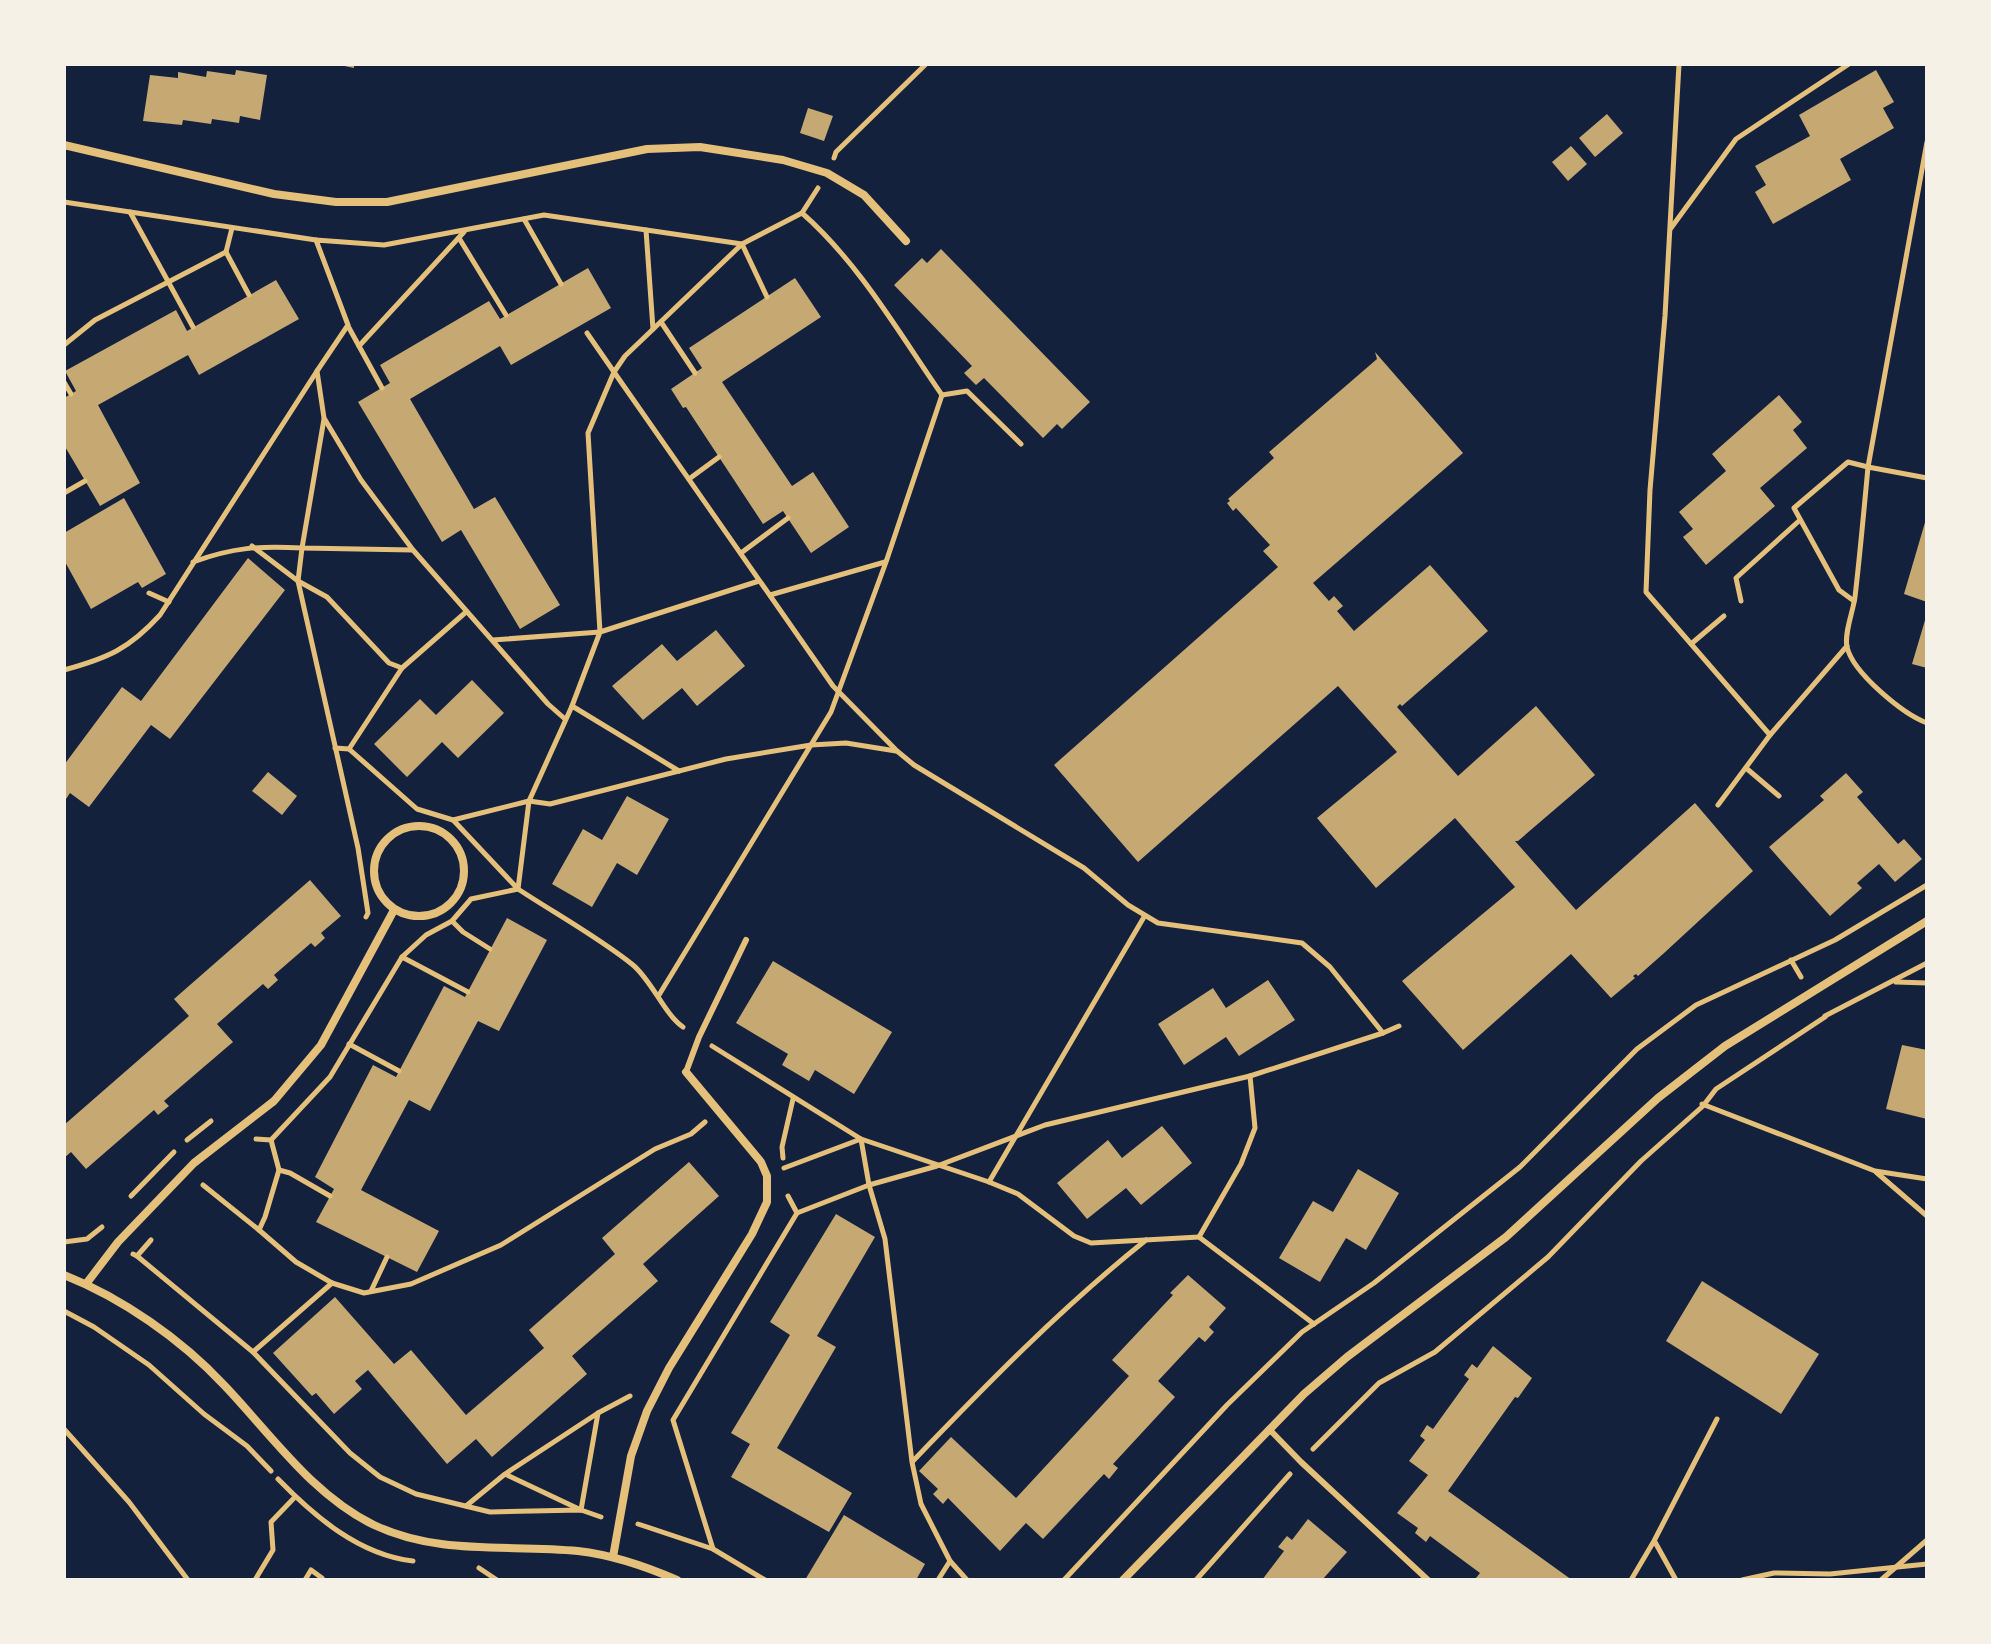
<svg xmlns="http://www.w3.org/2000/svg" width="1991" height="1644" font-family="Arial,sans-serif">
<style>
.building{fill:#c6a872}
.lines{fill:none;stroke-linecap:round;stroke-linejoin:round}
.path{stroke:#e5c07b;stroke-width:5}
.service{stroke:#e5c07b;stroke-width:6}
.minor{stroke:#e5c07b;stroke-width:8}
</style>
<rect width="100%" height="100%" fill="#14213d"/>
<g class="building">
<polygon points="335,64 354,64 354,68"/>
<polygon points="236,70 267,75 260,120 240,116 239,123 212,119 211,124 183,120 182,125 143,121 150,75 178,78 178,72 206,77 207,71 235,75"/>
<polygon points="1876,70 1894,102 1883,108 1894,128 1840,159 1851,180 1773,224 1755,192 1766,185 1755,166 1810,136 1799,115"/>
<polygon points="808,108 833,116 824,141 800,133"/>
<polygon points="1607,114 1623,133 1595,157 1579,138"/>
<polygon points="1571,146 1587,164 1568,181 1552,162"/>
<polygon points="941,249 1090,402 1062,429 1057,424 1043,438 984,378 976,385 964,373 972,366 894,285 922,258 927,263"/>
<polygon points="588,268 611,308 511,365 500,346 410,399 474,509 495,497 560,605 520,629 461,530 442,542 358,402 390,383 380,365 489,301 500,319"/>
<polygon points="795,278 821,317 722,382 792,486 813,472 849,527 811,553 783,511 763,524 686,407 683,408 671,389 702,368 689,348"/>
<polygon points="276,280 299,319 199,375 188,355 98,405 140,483 100,506 64,445 64,398 76,391 65,371 176,310 187,331"/>
<polygon points="1375,352 1463,453 1313,583 1329,601 1334,596 1343,606 1337,611 1354,631 1430,565 1488,631 1402,706 1400,704 1397,707 1458,776 1536,706 1595,775 1518,841 1515,841 1576,910 1695,803 1753,871 1663,954 1638,976 1636,974 1633,976 1635,978 1611,998 1571,954 1463,1050 1402,981 1515,887 1455,818 1376,888 1317,818 1397,752 1338,686 1138,862 1054,765 1278,567 1263,551 1270,545 1236,508 1233,511 1227,503 1230,501 1228,499 1274,458 1269,452 1377,359"/>
<polygon points="1779,395 1802,422 1793,430 1807,448 1760,488 1775,506 1706,565 1683,537 1693,529 1679,512 1726,471 1712,454"/>
<polygon points="124,498 166,574 142,588 138,582 91,609 64,560 64,533"/>
<polygon points="1926,519 1927,519 1927,602 1904,594"/>
<polygon points="248,558 285,590 170,739 151,725 89,807 70,793 64,802 64,765 122,687 141,701"/>
<polygon points="1926,617 1927,617 1927,668 1912,664"/>
<polygon points="716,630 745,666 697,706 682,688 643,720 612,686 662,644 677,661"/>
<polygon points="472,680 504,713 458,758 442,742 407,777 374,744 420,699 436,715"/>
<polygon points="268,772 297,796 282,815 252,791"/>
<polygon points="1846,773 1863,792 1857,797 1898,844 1904,839 1922,859 1895,882 1879,864 1857,883 1862,888 1830,916 1769,847 1824,800 1820,796"/>
<polygon points="627,796 669,819 637,875 617,863 592,907 552,884 583,829 602,840"/>
<polygon points="310,880 341,916 321,933 325,938 315,947 311,943 274,975 278,980 268,989 263,984 217,1024 233,1042 164,1101 169,1106 158,1115 154,1110 86,1169 71,1152 64,1158 64,1125 189,1016 174,999"/>
<polygon points="507,918 547,940 499,1031 478,1021 430,1111 409,1100 361,1190 439,1231 417,1272 316,1222 334,1189 315,1177 373,1065 396,1077 444,986 465,997"/>
<polygon points="773,961 892,1032 854,1094 815,1070 809,1081 782,1065 788,1054 736,1023"/>
<polygon points="1268,980 1295,1020 1239,1056 1226,1037 1184,1065 1158,1024 1213,988 1226,1008"/>
<polygon points="1902,1045 1927,1050 1927,1119 1886,1109"/>
<polygon points="1162,1126 1192,1163 1141,1205 1126,1188 1087,1219 1057,1183 1108,1140 1122,1158"/>
<polygon points="689,1162 719,1196 643,1264 658,1281 572,1356 587,1374 492,1457 476,1439 447,1464 368,1370 355,1381 362,1389 334,1414 316,1393 312,1396 273,1353 335,1297 394,1364 411,1350 466,1415 544,1348 529,1330 615,1254 602,1238"/>
<polygon points="1358,1169 1399,1193 1366,1250 1346,1238 1320,1282 1279,1258 1313,1201 1333,1212"/>
<polygon points="836,1214 875,1237 817,1336 836,1347 777,1448 852,1493 829,1532 731,1477 750,1444 731,1433 790,1335 770,1322"/>
<polygon points="1188,1275 1226,1308 1209,1327 1214,1332 1205,1342 1199,1337 1158,1381 1175,1397 1113,1464 1118,1468 1109,1479 1104,1474 1043,1539 1026,1523 1000,1551 948,1498 943,1504 933,1494 938,1489 919,1471 951,1437 1016,1498 1018,1496 1129,1376 1112,1360 1173,1295 1170,1293"/>
<polygon points="1702,1281 1819,1354 1781,1414 1666,1341"/>
<polygon points="1493,1346 1532,1378 1518,1398 1515,1397 1448,1491 1572,1580 1479,1580 1476,1578 1480,1573 1430,1536 1426,1542 1415,1533 1418,1528 1397,1513 1428,1475 1409,1461 1425,1440 1420,1436 1427,1425 1433,1429 1469,1379 1464,1375 1472,1364 1477,1368"/>
<polygon points="844,1515 925,1564 916,1580 805,1580"/>
<polygon points="1308,1519 1347,1552 1322,1580 1262,1580 1284,1551 1278,1547 1287,1536 1292,1540"/>
</g>
<g class="lines">
<g class="path">
<polyline points="1679,64 1665,316 1650,490 1646,592 1770,735 1718,805"/>
<polyline points="834,158 836,152 926,64"/>
<polyline points="818,188 802,213 742,244 625,356 614,372 833,686 897,751 914,765 1084,868 1128,905 1158,923 1302,943 1330,967 1383,1033 1399,1026"/>
<polyline points="64,202 316,240"/>
<polyline points="130,212 193,327"/>
<path d="M802,213C859,263 899,333 942,395L967,391L1021,444"/>
<polyline points="524,219 561,284"/>
<polyline points="232,228 226,252 249,295"/>
<polyline points="1671,228 1736,139 1849,64"/>
<polyline points="646,230 653,329"/>
<polyline points="459,238 506,315"/>
<polyline points="661,322 695,373"/>
<polyline points="348,326 382,388"/>
<polyline points="64,345 95,320 226,252"/>
<polyline points="359,346 464,232"/>
<polyline points="64,382 71,394"/>
<polyline points="324,419 302,548 413,550"/>
<path d="M1927,478L1868,467C1864,510 1860,554 1855,597C1853,612 1844,633 1847,647C1853,673 1903,714 1927,723"/>
<polyline points="689,479 719,457"/>
<polyline points="64,493 85,481"/>
<polyline points="252,546 298,581 327,597 389,663 402,668"/>
<polyline points="741,553 788,518"/>
<path d="M193,562C234,547 259,546 302,548L298,581L358,848L368,913L366,917"/>
<polyline points="149,593 169,602"/>
<polyline points="770,595 885,562"/>
<polyline points="1741,601 1736,578 1800,520"/>
<polyline points="1854,601 1839,590 1794,508 1848,462 1868,467 1927,142"/>
<polyline points="493,640 600,632 588,433 614,372 587,333"/>
<polyline points="1691,644 1724,616"/>
<path d="M64,670C108,658 129,649 160,615L317,371"/>
<polyline points="572,706 679,771"/>
<polyline points="565,719 548,704 413,550 361,480 324,418 317,371 348,325 316,240 384,245 544,215 742,244 767,297"/>
<polyline points="1770,735 1847,646"/>
<polyline points="335,748 349,749 417,809 453,820 529,801 550,804 726,759 811,745 846,743 896,751"/>
<polyline points="349,749 402,668 466,612"/>
<polyline points="1746,768 1779,796"/>
<polyline points="454,821 518,889 529,801 572,706 600,632 759,581"/>
<polyline points="452,921 463,932 490,949"/>
<polyline points="402,957 468,992"/>
<polyline points="1791,960 1801,977"/>
<polyline points="1896,982 1927,983"/>
<polyline points="659,995 831,712 886,562 942,395"/>
<polyline points="1825,1016 1927,963"/>
<polyline points="349,1044 399,1071"/>
<polyline points="712,1046 861,1139 989,1182 1018,1194 1074,1236 1091,1243 1199,1237"/>
<polyline points="1702,1104 1875,1171 1927,1179"/>
<polyline points="256,1139 271,1140 279,1170 265,1217 259,1230 296,1262 332,1283 364,1293 411,1284 501,1245 655,1149 691,1134 705,1122"/>
<polyline points="187,1140 211,1121"/>
<path d="M271,1140L330,1077L402,957L426,935L452,921L471,899L518,889C556,914 598,937 633,965C652,981 665,1015 683,1027"/>
<polyline points="783,1158 782,1147 793,1099"/>
<polyline points="784,1168 861,1139 869,1185 885,1239 912,1462 921,1504 950,1561 967,1580"/>
<polyline points="279,1170 290,1173 330,1196"/>
<polyline points="1876,1172 1927,1216"/>
<polyline points="989,1182 1144,917"/>
<polyline points="203,1185 259,1230"/>
<polyline points="131,1196 174,1152"/>
<polyline points="788,1196 797,1213"/>
<polyline points="64,1242 87,1239 102,1227"/>
<polyline points="133,1254 137,1256 151,1240"/>
<polyline points="137,1256 253,1352"/>
<polyline points="332,1283 253,1352 350,1453 380,1477 416,1494 490,1512 581,1510 601,1517"/>
<polyline points="371,1291 387,1257"/>
<polyline points="64,1311 94,1327 149,1365 204,1414 247,1446 271,1471"/>
<polyline points="1314,1324 1199,1237 1241,1164 1255,1128 1250,1076 1383,1033"/>
<polyline points="598,1413 630,1396"/>
<polyline points="64,1429 129,1502 188,1580"/>
<polyline points="1313,1449 1379,1383 1435,1352 1548,1257 1641,1161 1703,1106 1716,1089 1825,1017"/>
<path d="M913,1461C987,1384 1062,1307 1146,1240"/>
<path d="M278,1479C314,1516 359,1555 413,1561"/>
<polyline points="466,1506 505,1474 598,1413 581,1510 505,1474"/>
<polyline points="638,1524 713,1549 765,1580"/>
<polyline points="1655,1542 1676,1580"/>
<polyline points="713,1549 673,1420 797,1213 869,1185 937,1166 1045,1125 1250,1076"/>
<polyline points="479,1568 497,1580"/>
<polyline points="255,1580 273,1550 271,1522 295,1497"/>
<polyline points="305,1580 311,1570 322,1578 321,1579"/>
<polyline points="938,1580 950,1561"/>
<polyline points="1064,1580 1227,1405 1302,1332 1374,1283 1520,1167 1637,1049 1696,1005 1835,940 1927,885"/>
<polyline points="1196,1580 1290,1474"/>
<polyline points="1631,1580 1654,1541 1717,1419"/>
<polyline points="1742,1580 1774,1573 1830,1574 1927,1564"/>
<polyline points="1881,1580 1927,1540"/>
</g>
<g class="service">
<polyline points="686,1072 699,1037 746,940"/>
<polyline points="1269,1429 1301,1462 1428,1580"/>
</g>
<g class="minor">
<polyline points="64,145 274,194 336,202 387,202 647,149 700,147 783,160 827,173 864,195 906,241"/>
<circle cx="419" cy="871" r="45"/>
<path d="M64,1275C122,1298 181,1339 224,1385C270,1433 312,1495 374,1525C439,1556 509,1544 578,1551C613,1555 645,1566 677,1580"/>
<polyline points="86,1284 118,1242 194,1163 274,1101 321,1045 394,910"/>
<polyline points="613,1557 631,1456 647,1411 669,1368 752,1234 767,1202 767,1176 761,1162 686,1072"/>
<polyline points="1123,1580 1304,1394 1347,1357 1506,1237 1658,1098 1725,1046 1927,921"/>
</g>
</g>
<rect width="1991" height="1644" fill="none" stroke="#f6f1e7" stroke-width="132"/>
</svg>
